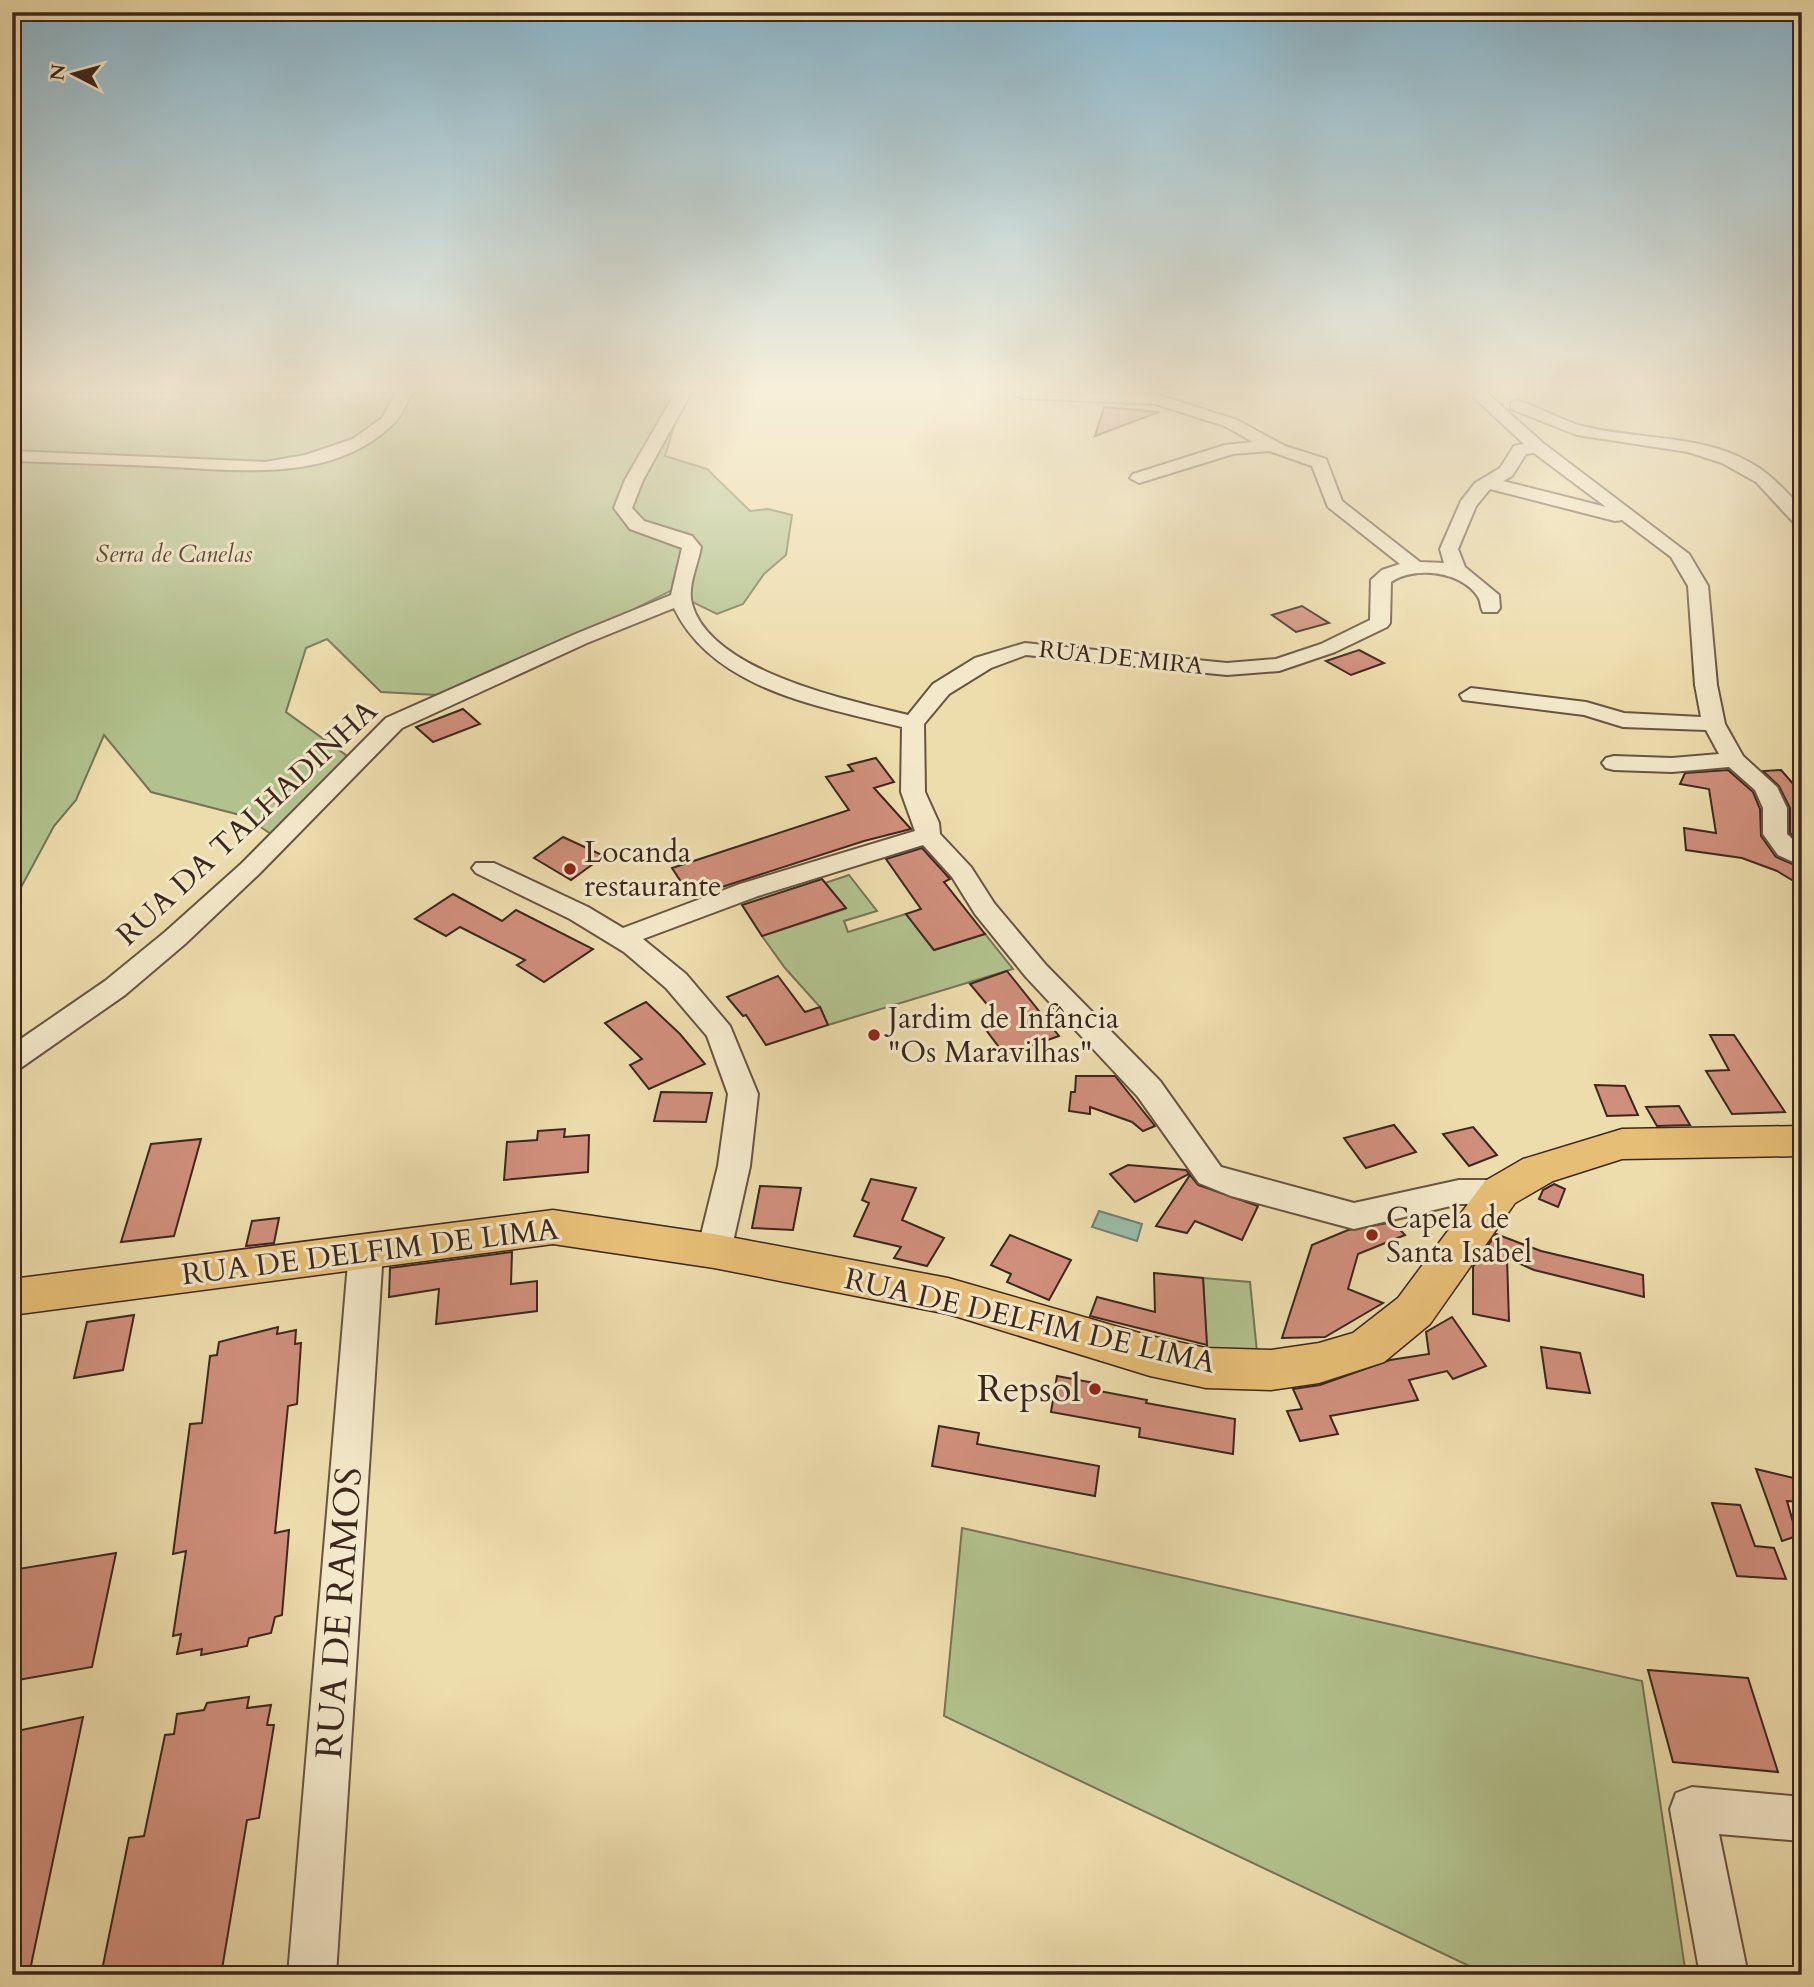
<svg xmlns="http://www.w3.org/2000/svg" width="1814" height="1987" font-family="Cardo,serif">
<style>
.green{fill:#b2c28e;stroke:#777456;stroke-width:2}
.water{fill:#9abca7;stroke:#748070;stroke-width:2}
.building{fill:#d08f7c;stroke:#3c271e;stroke-width:2}
.lines{fill:none;stroke-linecap:round;stroke-linejoin:round}
.minor-casing{stroke:#685442;stroke-width:4}
.major-casing{stroke:#3c271e;stroke-width:3}
.minor{fill:#f3e8c9;fill-rule:evenodd}
.major{fill:#e6be76;fill-rule:evenodd}
.poi-dot{fill:#8f2418;stroke:#f3e8c9;stroke-width:2.5}
.labels{text-anchor:middle;dominant-baseline:central;stroke-width:6;stroke-linejoin:round;paint-order:stroke}
.far-park-label{font-size:24px;font-style:italic;fill:#5a4e3a;stroke:#f3e8c9}
.far-street-label{font-size:24px;fill:#3c271e;stroke:#f3e8c9}
.street-label{font-size:30px;fill:#3c271e;stroke:#f3e8c9}
.poi-label{font-size:30px;fill:#3c271e;stroke:#f3e8c9;text-anchor:start}
.near-poi-label{font-size:37px;fill:#3c271e;stroke:#f3e8c9;text-anchor:end}
.near-street-label{font-size:37px;fill:#3c271e;stroke:#f3e8c9}
</style>
<rect width="100%" height="100%" fill="#eddcac"/>
<filter id="stains"><feTurbulence type="fractalNoise" baseFrequency=".00286" numOctaves="4"/><feColorMatrix values="0 0 0 0 .2 0 0 0 0 .09 0 0 0 0 .02 0 0 0 .5 -.17"/></filter>
<radialGradient id="worn" r=".72"><stop offset=".6" stop-color="#630" stop-opacity="0"/><stop offset="1" stop-color="#630" stop-opacity=".3"/></radialGradient>
<g class="green">
<polygon points="12,393 684,393 665,456 707,469 750,511 768,509 792,515 786,555 764,574 743,604 717,614 670,591 609,622 437,695 381,692 327,639 306,648 286,712 350,758 274,836 244,816 151,792 104,735 76,800 54,826 12,904"/>
<polygon points="849,875 877,911 844,921 848,932 906,914 934,950 985,934 1013,969 828,1025 820,1007 785,968 762,936 845,909 825,883"/>
<polygon points="1203,1278 1250,1282 1257,1352 1207,1349"/>
<polygon points="962,1528 1642,1681 1686,1975 1488,1975 944,1716"/>
</g>
<polygon class="water" points="1099,1211 1142,1224 1137,1241 1092,1227"/>
<g class="building">
<polygon points="1104,407 1159,412 1095,436"/>
<polygon points="1302,606 1329,623 1296,632 1272,615"/>
<polygon points="1359,650 1384,663 1351,675 1326,661"/>
<polygon points="463,709 480,724 433,742 416,727"/>
<polygon points="876,758 894,782 874,788 911,829 864,841 691,897 672,868 849,810 826,777 853,771 848,765"/>
<polygon points="1728,770 1753,792 1760,809 1761,836 1776,857 1802,868 1802,886 1777,871 1742,858 1686,850 1684,828 1716,833 1709,789 1680,784 1685,773"/>
<polygon points="1781,770 1795,786 1802,787 1802,844 1790,833 1790,808 1779,786 1763,771"/>
<polygon points="563,837 604,856 571,880 534,858"/>
<polygon points="922,848 950,879 944,882 985,934 934,950 906,914 921,909 886,859"/>
<polygon points="822,879 846,908 762,936 742,905"/>
<polygon points="453,894 502,921 516,910 593,949 544,982 517,965 525,960 460,927 446,936 415,919"/>
<polygon points="1007,971 1059,1036 1005,1055 983,1026 1000,1020 970,984"/>
<polygon points="778,976 805,1012 820,1007 828,1025 766,1045 746,1015 743,1016 727,997"/>
<polygon points="646,1002 680,1034 705,1064 649,1089 630,1065 642,1059 605,1023"/>
<polygon points="1710,1035 1734,1035 1785,1112 1732,1114 1706,1071 1729,1070"/>
<polygon points="1076,1076 1115,1076 1155,1126 1143,1131 1132,1122 1090,1107 1090,1114 1069,1111 1071,1092 1075,1092"/>
<polygon points="1595,1085 1625,1086 1638,1115 1607,1116"/>
<polygon points="661,1092 712,1093 706,1122 654,1121"/>
<polygon points="1679,1106 1690,1125 1657,1126 1646,1107"/>
<polygon points="1394,1125 1416,1152 1366,1168 1344,1138"/>
<polygon points="1473,1127 1497,1155 1469,1166 1443,1134"/>
<polygon points="565,1129 564,1137 589,1135 588,1172 504,1180 507,1142 537,1140 538,1131"/>
<polygon points="201,1139 174,1236 121,1242 151,1144"/>
<polygon points="1128,1165 1186,1170 1189,1174 1135,1202 1110,1174"/>
<polygon points="1190,1175 1198,1185 1258,1206 1242,1240 1195,1221 1187,1233 1156,1226"/>
<polygon points="871,1179 916,1188 902,1220 944,1238 927,1266 894,1258 901,1247 854,1236 869,1203 862,1200"/>
<polygon points="1554,1184 1565,1189 1558,1207 1539,1199 1543,1190"/>
<polygon points="760,1186 801,1188 793,1230 752,1228"/>
<polygon points="279,1218 274,1243 246,1246 252,1221"/>
<polygon points="1393,1222 1405,1235 1358,1254 1348,1289 1383,1303 1325,1337 1282,1338 1312,1245 1348,1230"/>
<polygon points="1496,1234 1541,1251 1643,1275 1644,1297 1534,1270 1507,1258 1509,1321 1473,1314 1473,1267"/>
<polygon points="1010,1235 1071,1260 1049,1300 1007,1282 1011,1274 991,1265"/>
<polygon points="512,1252 511,1284 537,1281 537,1311 436,1324 439,1289 389,1297 390,1268"/>
<polygon points="1154,1273 1203,1278 1207,1345 1090,1316 1097,1297 1155,1312"/>
<polygon points="134,1315 123,1370 74,1378 87,1322"/>
<polygon points="1452,1317 1486,1366 1453,1379 1447,1371 1409,1380 1418,1400 1330,1416 1338,1434 1300,1441 1287,1411 1302,1409 1293,1389 1320,1385 1390,1360 1429,1354 1426,1332"/>
<polygon points="278,1327 277,1334 296,1330 295,1344 301,1343 297,1404 288,1406 275,1533 289,1530 282,1615 275,1617 271,1633 249,1638 247,1646 201,1655 202,1649 177,1654 181,1634 173,1636 186,1551 173,1554 190,1424 202,1423 210,1356 217,1355 219,1342"/>
<polygon points="1541,1347 1580,1353 1590,1393 1547,1388"/>
<polygon points="1057,1376 1100,1384 1099,1391 1147,1400 1146,1403 1235,1419 1233,1454 1139,1437 1140,1428 1051,1412"/>
<polygon points="939,1426 979,1433 977,1444 1099,1466 1095,1496 932,1466"/>
<polygon points="1756,1469 1802,1480 1802,1502 1787,1501 1797,1536 1782,1541"/>
<polygon points="1712,1503 1740,1505 1755,1546 1774,1548 1786,1579 1737,1576"/>
<polygon points="116,1553 92,1667 12,1681 12,1570"/>
<polygon points="1648,1670 1748,1678 1778,1772 1673,1762"/>
<polygon points="249,1697 247,1708 271,1705 267,1725 274,1725 259,1818 247,1820 221,1975 101,1975 129,1838 144,1836 165,1735 174,1734 177,1714 204,1710 207,1703"/>
<polygon points="83,1717 29,1975 12,1975 12,1732"/>
</g>
<g class="lines">
<g class="minor-casing">
<g id="minor">
<path d="M396,393H412C406,404 401,418 392,425C334,481 246,471 173,467C119,464 66,463 12,461V451L265,462L305,455L353,439L382,418Z"/>
<path d="M675,393H691L643,480L632,508L644,521L692,536L701,547C698,565 687,586 692,604C711,672 848,700 908,715L933,684L975,658L1025,643L1227,663L1276,659L1321,644L1370,620L1371,580L1382,570L1400,564L1328,507L1312,466L1269,451L1233,454L1139,483L1130,478L1133,474L1225,445L1253,442L1225,426L1155,404L1022,398L1014,393L1156,394L1237,420L1285,446L1326,459L1342,501L1420,562L1444,563L1440,549L1461,501L1475,483L1500,468L1514,446L1524,444L1469,393H1487L1543,443L1689,554L1708,586L1717,685L1725,724L1743,756L1777,787L1787,808V834L1802,848V866L1778,855L1763,834V808L1755,790L1729,767L1672,772L1614,770L1606,768L1602,763L1606,758L1614,756L1672,758L1719,754L1706,730L1623,727L1584,715L1463,700L1460,695L1471,688L1586,702L1624,713L1701,717L1695,685L1688,586L1671,557L1622,520L1615,521L1490,489L1476,506L1458,549L1465,567L1499,595L1500,608L1497,612H1483C1480,607 1481,601 1478,597C1462,571 1414,566 1391,582L1390,623L1387,627L1335,652L1279,671L1227,675L1026,655L991,668L949,694L924,724L925,792L939,823L940,834L971,867L994,903L1046,965L1160,1081L1221,1167L1354,1203L1459,1180H1500L1511,1183L1516,1192L1511,1201L1500,1204H1459L1354,1229L1231,1196L1199,1183L1138,1097L1026,977L975,914L952,877L923,845L758,896L643,939L686,974L730,1026L758,1094L750,1166L731,1251L726,1260L714,1264L702,1260L697,1251L718,1166L728,1094L707,1036L666,988L624,952L570,919L476,873L472,868L476,863H494L588,907L623,928L740,884L915,831L901,792L902,727C822,707 713,690 674,608L587,643L402,728L259,874L185,944L125,995L22,1067L12,1070V1045L105,981L165,932L241,864L386,718L573,635L671,595L682,548L630,529L614,508L625,480ZM1534,453L1606,507L1503,481L1512,476L1526,454Z"/>
<path d="M1517,401C1540,407 1560,420 1582,426C1640,441 1708,433 1759,468C1775,479 1789,494 1802,509V525L1795,524L1756,482L1722,463L1688,452L1577,435L1511,409V403Z"/>
<polygon points="366,1238 378,1242 383,1251 336,1975 288,1975 349,1251 354,1242"/>
<polygon points="1692,1787 1802,1797 1802,1841 1719,1834 1748,1975 1700,1975 1670,1809 1676,1793"/>
</g>
</g>
<g class="major-casing">
<polygon id="major" points="1802,1126 1802,1156 1622,1159 1553,1181 1515,1203 1430,1324 1384,1362 1319,1383 1271,1390 1206,1388 1150,1376 948,1314 714,1268 553,1244 12,1315 12,1279 553,1210 714,1234 948,1278 1150,1336 1206,1348 1271,1350 1319,1343 1353,1333 1398,1298 1485,1181 1523,1159 1622,1129"/>
</g>
<use href="#minor" class="minor"/>
<use href="#major" class="major"/>
</g>
<linearGradient id="sky" x2="0" y2="1"><stop stop-color="#89b7ce"/><stop offset="0.58" stop-color="#f7efda"/><stop offset="1" stop-color="#f7efda" stop-opacity="0"/></linearGradient>
<rect width="1814" height="672" fill="url(#sky)"/>
<g class="poi-dot">
<circle cx="570" cy="869" r="7"/>
<circle cx="874" cy="1035" r="7"/>
<circle cx="1372" cy="1235" r="7"/>
<circle cx="1095" cy="1389" r="7"/>
</g>
<g class="labels">
<g class="far-park-label">
<text x="174" y="554">Serra de Canelas</text>
</g>
<g class="far-street-label">
<text transform="translate(1121 658) rotate(6)">RUA DE MIRA</text>
</g>
<g class="street-label">
<text transform="translate(247 823) rotate(-43)">RUA DA TALHADINHA</text>
<text transform="translate(370 1252) rotate(-7)">RUA DE DELFIM DE LIMA</text>
<text transform="translate(1030 1321) rotate(13)">RUA DE DELFIM DE LIMA</text>
</g>
<g class="poi-label">
<text x="584" y="852">Locanda<tspan x="584" dy="34">restaurante</tspan></text>
<text x="888" y="1018">Jardim de Infância<tspan x="888" dy="34">"Os Maravilhas"</tspan></text>
<text x="1386" y="1218">Capela de<tspan x="1386" dy="34">Santa Isabel</tspan></text>
</g>
<g class="near-poi-label">
<text x="1081" y="1389">Repsol</text>
</g>
<g class="near-street-label">
<text transform="translate(339 1613) rotate(-86)">RUA DE RAMOS</text>
</g>
</g>
<rect width="1814" height="1987" fill="none" stroke="#eddcac" stroke-width="42"/>
<rect x="14" y="14" width="1786" height="1959" fill="none" stroke="#3c271e" stroke-width="3.5"/>
<rect x="21" y="21" width="1772" height="1945" fill="none" stroke="#3c271e" stroke-width="2"/>
<g transform="translate(74 74) rotate(276)" stroke="#f3e8c9" stroke-width="5" paint-order="stroke">
<path d="M0-5L12 26L0 18L-12 26Z" fill="#3c271e"/>
<text y="-10" font-size="19" font-weight="bold" text-anchor="middle" fill="#3c271e">N</text>
</g>
<rect width="100%" height="100%" filter="url(#stains)"/>
<rect width="100%" height="100%" fill="url(#worn)"/>
</svg>
